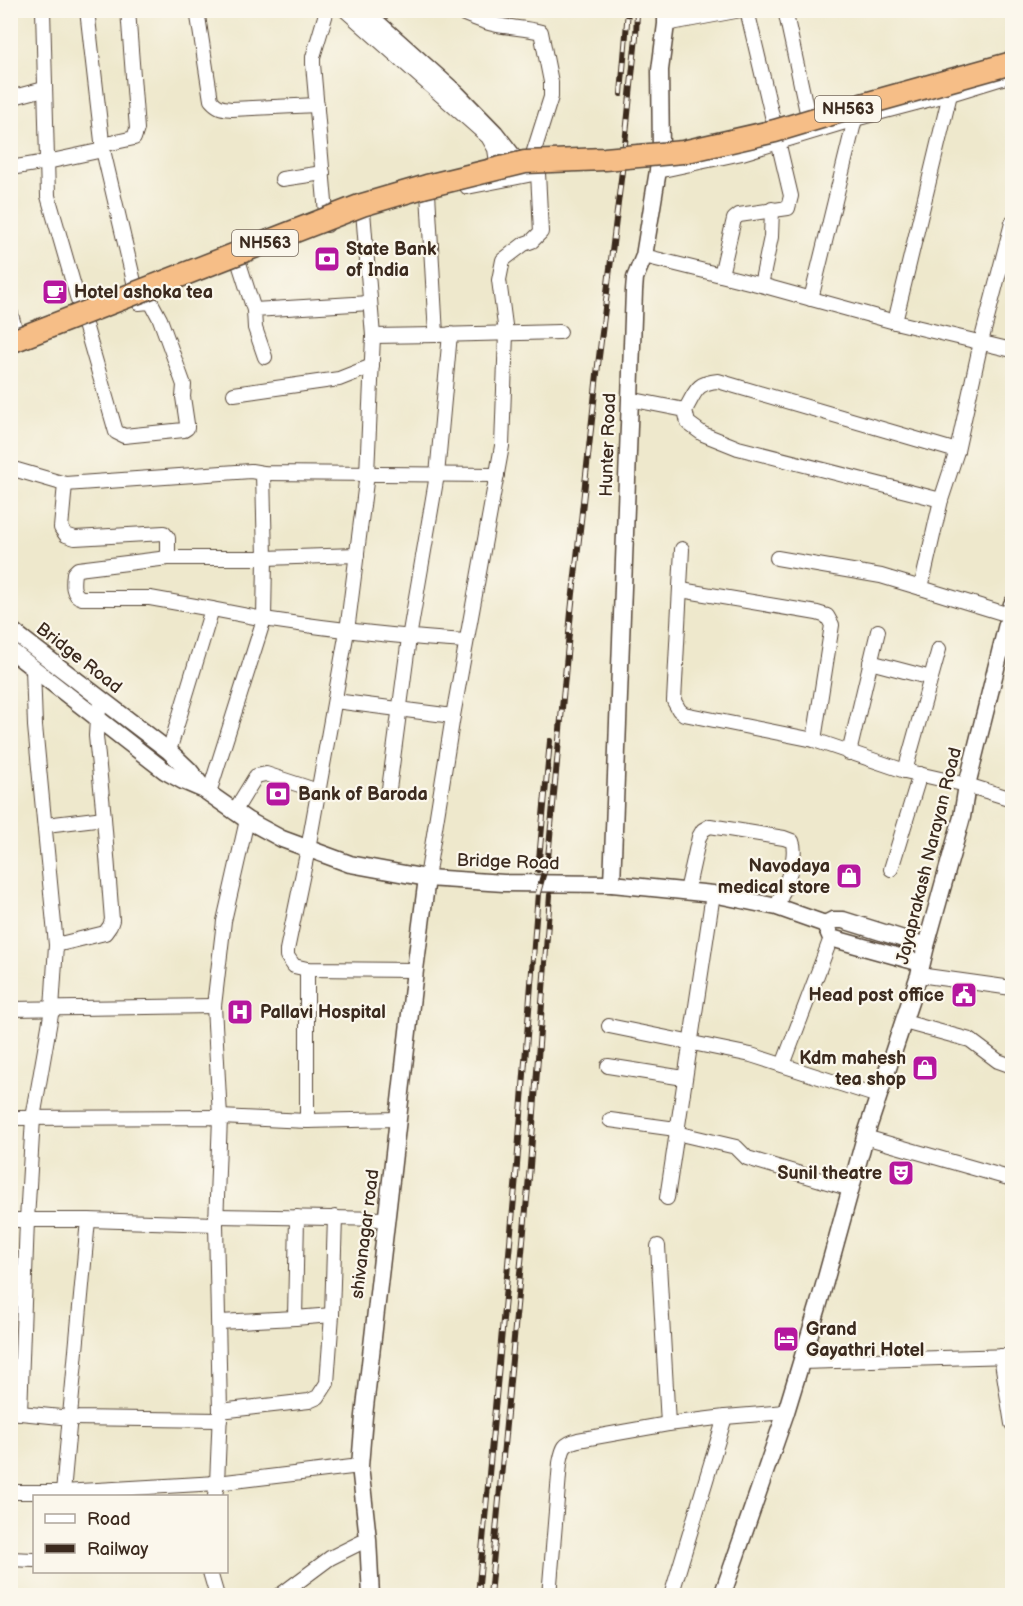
<svg xmlns="http://www.w3.org/2000/svg" width="1023" height="1606" font-family="'Balsamiq Sans',sans-serif">
<style>
.lines{fill:none;stroke-linecap:round;stroke-linejoin:round}
.minor-casing{stroke:#564638;stroke-width:16}
.tertiary-casing{stroke:#564638;stroke-width:19}
.minor{stroke:#fff;stroke-width:14}
.tertiary{stroke:#fff;stroke-width:16}
.rail-casing{stroke:#3b2a1e;stroke-width:6}
.rail{stroke:#fbf7ec;stroke-width:4;stroke-dasharray:11;stroke-linecap:butt}
.trunk-bridge-casing{stroke:#564638;stroke-width:25;stroke-linecap:butt}
.trunk-bridge{stroke:#f6be87;stroke-width:22}
.labels{text-anchor:middle;dominant-baseline:central;stroke-width:4.5;stroke-linejoin:round;paint-order:stroke}
.shield{fill:#fbf7ec;stroke:#75685c;stroke-width:1.5}
.shield-label{font-size:16px;font-weight:bold;fill:#3b2a1e}
.poi-label{font-size:18px;font-weight:bold;fill:#3b2a1e;stroke:#fbf7ec;text-anchor:start}
.street-label{font-size:18px;fill:#3b2a1e;stroke:#fbf7ec}
</style>
<rect width="100%" height="100%" fill="#fbf7ec"/>
<filter id="ink" filterUnits="userSpaceOnUse"><feTurbulence type="fractalNoise" baseFrequency=".0167" numOctaves="2"/><feDisplacementMap in="SourceGraphic" scale="12" xChannelSelector="R" yChannelSelector="G"/><feConvolveMatrix kernelMatrix="1 2 1 2 8 2 1 2 1" color-interpolation-filters="sRGB"/></filter>
<filter id="wash" filterUnits="userSpaceOnUse"><feTurbulence type="fractalNoise" baseFrequency=".008" numOctaves="4" result="noise"/><feDisplacementMap in="SourceGraphic" scale="24" xChannelSelector="R" yChannelSelector="G"/><feGaussianBlur stdDeviation="1.35" result="paint"/><feColorMatrix in="noise" values="0 0 0 0 0 0 0 0 0 0 0 0 0 0 0 0 0 1.4 0 .05"/><feComposite in="paint" operator="in"/></filter>
<g filter="url(#wash)">
<rect width="100%" height="100%" fill="#eee8cc"/>
</g>
<g filter="url(#ink)">
<g class="lines">
<g class="minor-casing">
<g id="minor">
<polyline points="43,10 48,196 116,432 124,436 184,430 187,428 187,424 183,397 184,385 160,319 152,304 149,302 139,303 103,150 87,10"/>
<path d="M197,10L211,100C218,108 222,108 232,109L317,105"/>
<polyline points="345,10 488,137 495,149 499,176"/>
<polyline points="785,10 810,126"/>
<polyline points="666,24 741,10"/>
<polyline points="10,98 44,89"/>
<polyline points="102,145 134,138 137,129 128,10"/>
<polyline points="10,168 47,162 103,150"/>
<polyline points="658,171 742,153 855,119 950,94 1012,75"/>
<polyline points="282,179 323,173"/>
<polyline points="467,187 538,173"/>
<polyline points="428,193 436,335 560,332"/>
<polyline points="363,211 373,336 367,474 347,631 308,849 287,950 287,956 294,966 307,969 415,970"/>
<polyline points="327,225 313,64 313,57 327,10"/>
<polyline points="644,256 761,285 895,322 1012,350"/>
<polyline points="239,263 254,310"/>
<polyline points="721,275 734,219 739,215 788,208 791,196 747,10"/>
<polyline points="761,285 771,237 772,209"/>
<polyline points="811,299 855,119"/>
<polyline points="10,311 19,343"/>
<polyline points="895,322 950,94"/>
<polyline points="373,336 436,335"/>
<polyline points="265,357 255,328 254,310 370,303"/>
<polyline points="234,394 339,379 372,366"/>
<polyline points="629,399 685,410 688,423 703,434 738,448 941,500"/>
<path d="M685,410C696,392 695,383 718,381L957,451"/>
<polyline points="10,468 65,484 251,471 263,473 497,475"/>
<path d="M263,473L265,558L264,619C331,629 398,637 466,641"/>
<polyline points="65,484 61,528 66,535 75,538 164,533 168,538 168,558"/>
<polyline points="682,549 674,701 679,710 684,714 814,740 905,771 967,785 1012,799"/>
<polyline points="777,558 881,576 921,588"/>
<polyline points="681,590 817,613 827,616 832,625 814,740"/>
<path d="M212,609L150,598H82C71,595 73,582 74,573L78,569L168,558H265L357,555"/>
<polyline points="1009,615 921,588 941,500 957,451 981,342 1012,223"/>
<polyline points="870,662 931,678"/>
<polyline points="335,701 453,716"/>
<polyline points="169,751 212,609 264,619 209,793"/>
<polyline points="849,753 878,631"/>
<polyline points="905,771 939,649"/>
<polyline points="389,789 409,638 437,475 450,334"/>
<polyline points="234,812 256,776 266,774 318,791"/>
<polyline points="46,825 104,818"/>
<polyline points="891,869 920,774"/>
<path d="M427,878L453,716L502,446L506,333L499,280L503,260L524,244L532,241L541,232L538,173L532,168L533,154L551,97V82L541,32C526,28 512,28 497,25C482,22 469,16 455,10"/>
<path d="M687,891L699,837L703,830L710,826L784,838L792,841C799,857 783,890 777,907"/>
<polyline points="56,945 105,933 110,926 112,920 104,818 96,736 97,719 102,700"/>
<polyline points="307,969 307,1121"/>
<polyline points="919,975 1012,988"/>
<polyline points="10,1009 214,1006"/>
<polyline points="904,1022 970,1040 998,1061 1012,1066"/>
<polyline points="609,1026 751,1055 878,1096"/>
<polyline points="783,1065 831,938"/>
<polyline points="608,1066 684,1078"/>
<polyline points="10,1118 220,1117 307,1121 398,1119"/>
<polyline points="610,1120 676,1129"/>
<polyline points="676,1133 736,1147 747,1158 851,1189"/>
<polyline points="865,1137 1012,1179"/>
<polyline points="667,1198 713,894"/>
<polyline points="216,1216 386,1219"/>
<polyline points="10,1220 88,1220 216,1224"/>
<polyline points="658,1246 668,1424"/>
<polyline points="295,1318 297,1217"/>
<polyline points="219,1322 295,1318 332,1315"/>
<polyline points="1001,1356 1012,1424"/>
<polyline points="801,1362 1012,1356"/>
<polyline points="220,1411 309,1401 318,1397 327,1383 332,1315 335,1217"/>
<polyline points="10,1412 71,1418 220,1420"/>
<polyline points="20,1413 27,1220 33,1118 52,1009 56,945 35,726 33,668"/>
<polyline points="10,1492 63,1492 217,1483 360,1466"/>
<polyline points="63,1492 88,1220"/>
<polyline points="215,1496 217,1483 220,1411 216,1224 220,1117 214,1006 224,921 247,820"/>
<polyline points="10,1559 34,1560"/>
<polyline points="210,1572 217,1596"/>
<polyline points="279,1596 330,1558 368,1539"/>
<path d="M549,1596L560,1463C563,1448 563,1444 578,1440L668,1424L725,1417L786,1412"/>
<polyline points="671,1596 725,1417"/>
</g>
</g>
<g class="tertiary-casing">
<g id="tertiary">
<polyline points="363,10 457,94 495,133 519,164"/>
<polyline points="10,629 37,650 169,751 189,770 204,789"/>
<polyline points="10,650 165,771 183,781 204,790 247,820 282,839 350,864 427,878 504,883 612,884 713,894 777,907 825,924"/>
<polyline points="612,884 634,291 635,278 644,256 661,152 660,70 666,24 666,10"/>
<polyline points="825,924 831,938 921,963"/>
<polyline points="825,924 833,920 843,920 926,946"/>
<polyline points="371,1596 368,1539 360,1466 364,1416 415,970 427,878"/>
<polyline points="722,1596 786,1412 818,1307 865,1137 919,975 926,946 962,817 967,785 1012,604"/>
</g>
</g>
<use href="#minor" class="minor"/>
<use href="#tertiary" class="tertiary"/>
<g class="rail-casing">
<g id="rail">
<polyline points="621,94 628,10"/>
<polyline points="538,870 550,741"/>
<polyline points="478,1596 517,1165 538,893 548,858 571,612 598,365 623,163 636,37 637,10"/>
<polyline points="490,1596 530,1166 550,895"/>
</g>
</g>
<use href="#rail" class="rail"/>
<g class="trunk-bridge-casing">
<polyline id="trunk-bridge" points="10,342 362,205 427,186 525,162 605,159 683,152 775,131 858,106 1012,63"/>
</g>
<use href="#trunk-bridge" class="trunk-bridge"/>
</g>
</g>
<defs>
<g id="bank-square" transform="scale(1.35)"><rect x="-9" y="-9" width="18" height="18" rx="4" fill="#b5179e" stroke="#fbf7ec"/><path d="M-6-4H6V4H-6ZM0-2.3a2.3 2.3 0 1 0 0 4.6a2.3 2.3 0 1 0 0-4.6Z" fill="#fff"/></g>
<g id="cafe-square" transform="scale(1.35)"><rect x="-9" y="-9" width="18" height="18" rx="4" fill="#b5179e" stroke="#fbf7ec"/><path d="M-5.5-4.5H6V0H3Q3 3.5 0 3.5H-2.5Q-5.5 3.5-5.5 0ZM3-3.2v2h1.7v-2ZM-6 4.5H4V6H-6Z" fill="#fff"/></g>
<g id="shop-square" transform="scale(1.35)"><rect x="-9" y="-9" width="18" height="18" rx="4" fill="#b5179e" stroke="#fbf7ec"/><path d="M-5-2.5h2.3a2.7 3.5 0 0 1 5.4 0H5L5.5 6h-11ZM-1.5-2.5h3a1.5 2.3 0 0 0-3 0Z" fill="#fff"/></g>
<g id="civic-square" transform="scale(1.35)"><rect x="-9" y="-9" width="18" height="18" rx="4" fill="#b5179e" stroke="#fbf7ec"/><path d="M-.6-6.5H3V-4.5H.6V-3L4-1V1h2V6H-6V1h2V-1L-.6-3ZM-1.2 2.5V6h2.4V2.5Z" fill="#fff"/></g>
<g id="hospital-square" transform="scale(1.35)"><rect x="-9" y="-9" width="18" height="18" rx="4" fill="#b5179e" stroke="#fbf7ec"/><path d="M-5-5h3v3.5h4V-5h3V5h-3V1.5h-4V5h-3Z" fill="#fff"/></g>
<g id="theatre-square" transform="scale(1.35)"><rect x="-9" y="-9" width="18" height="18" rx="4" fill="#b5179e" stroke="#fbf7ec"/><path d="M-5-5.5Q0-4 5-5.5V0Q5 5 0 6Q-5 5-5 0ZM-3.3-2.5H-1v1.5H-3.3ZM1-2.5H3.3v1.5H1ZM-2.8 1Q0 5.5 2.8 1Z" fill="#fff"/></g>
<g id="hotel-square" transform="scale(1.35)"><rect x="-9" y="-9" width="18" height="18" rx="4" fill="#b5179e" stroke="#fbf7ec"/><path d="M-6-4.5h1.5V1H6V5H4.5V3h-9V5H-6ZM-4 0a1.8 1.8 0 1 1 3.6 0ZM.5 0V-2.5h3Q6-2.5 6 0Z" fill="#fff"/></g>
</defs>
<g fill-rule="evenodd">
<use href="#bank-square" x="327" y="259"/>
<use href="#cafe-square" x="55" y="292"/>
<use href="#bank-square" x="278" y="794"/>
<use href="#shop-square" x="849" y="876"/>
<use href="#civic-square" x="964" y="995"/>
<use href="#hospital-square" x="240" y="1012"/>
<use href="#shop-square" x="925" y="1068"/>
<use href="#theatre-square" x="901" y="1173"/>
<use href="#hotel-square" x="786" y="1339"/>
</g>
<g class="labels">
<g class="shield">
<rect x="815" y="96" width="66" height="26" rx="4.5"/>
<rect x="232" y="230" width="66" height="26" rx="4.5"/>
</g>
<g class="shield-label">
<text x="848" y="109">NH563</text>
<text x="265" y="243">NH563</text>
</g>
<g class="poi-label">
<text x="346" y="249">State Bank<tspan x="346" dy="21">of India</tspan></text>
<text x="74" y="292">Hotel ashoka tea</text>
<text x="298" y="794">Bank of Baroda</text>
<text x="830" y="866" text-anchor="end">Navodaya<tspan x="830" dy="21">medical store</tspan></text>
<text x="944" y="995" text-anchor="end">Head post office</text>
<text x="260" y="1012">Pallavi Hospital</text>
<text x="906" y="1058" text-anchor="end">Kdm mahesh<tspan x="906" dy="21">tea shop</tspan></text>
<text x="882" y="1173" text-anchor="end">Sunil theatre</text>
<text x="806" y="1329">Grand<tspan x="806" dy="21">Gayathri Hotel</tspan></text>
</g>
<g class="street-label">
<text transform="translate(608 445) rotate(-88)">Hunter Road</text>
<text transform="translate(79 658) rotate(38)">Bridge Road</text>
<text transform="translate(929 856) rotate(-76)">Jayaprakash Narayan Road</text>
<text transform="translate(508 862) rotate(2)">Bridge Road</text>
<text transform="translate(365 1234) rotate(-83)">shivanagar road</text>
</g>
</g>
<rect width="1023" height="1606" fill="none" stroke="#fbf7ec" stroke-width="36"/>
<rect x="33" y="1495" width="195" height="78" fill="#fbf7ec" stroke="#aea59a" stroke-width="1.5"/>
<rect x="45" y="1514" width="30" height="9" fill="#ffffff" stroke="#aea59a" stroke-width="1.5"/>
<text x="87" y="1525" font-size="18" fill="#3b2a1e">Road</text>
<rect x="45" y="1544" width="30" height="9" fill="#3b2a1e" stroke="#aea59a" stroke-width="1.5"/>
<text x="87" y="1555" font-size="18" fill="#3b2a1e">Railway</text>
</svg>
